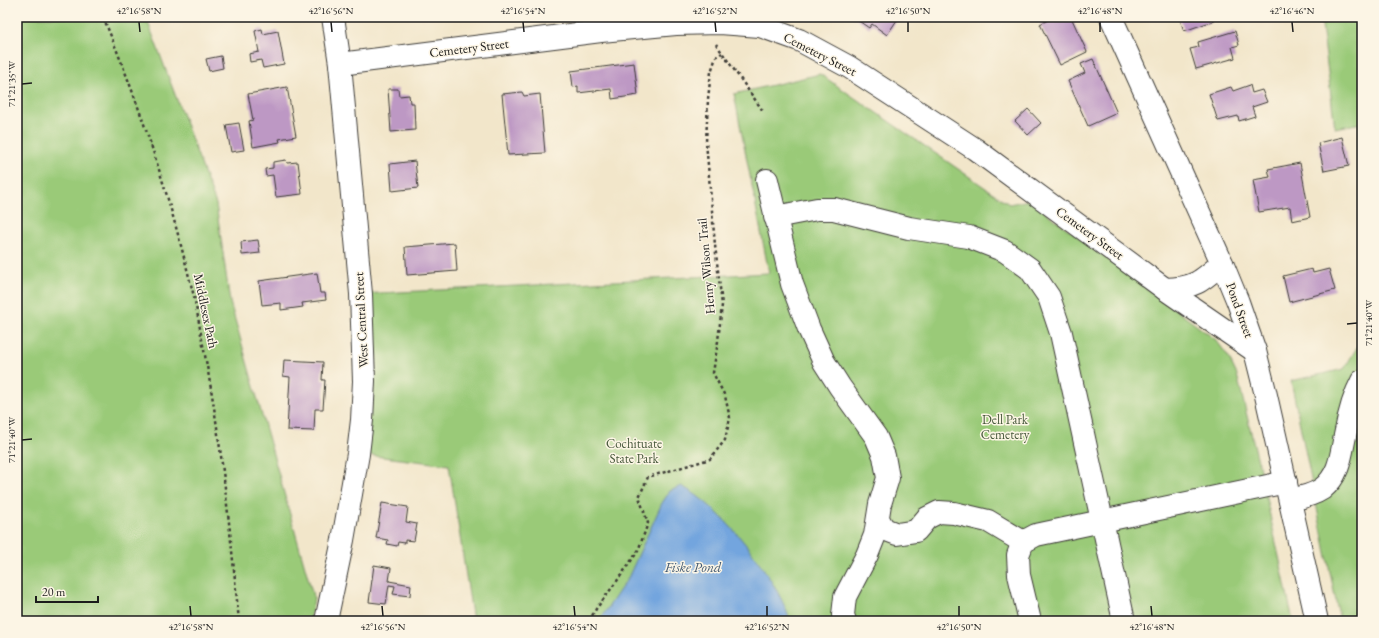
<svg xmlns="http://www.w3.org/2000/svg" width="1379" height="638" font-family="'EB Garamond',serif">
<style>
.green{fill:#9aca78;stroke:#5b734a}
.water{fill:#73a5de;stroke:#48607d}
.building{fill:#bd98c4}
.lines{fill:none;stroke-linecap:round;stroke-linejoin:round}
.minor-casing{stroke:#3c3a36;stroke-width:24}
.major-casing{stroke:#3c3a36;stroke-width:24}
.path{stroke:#3c3a36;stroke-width:2.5;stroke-dasharray:3 3;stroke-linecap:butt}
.minor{stroke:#fff;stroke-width:22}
.major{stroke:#fff;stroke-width:22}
.ticks{fill:none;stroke:#1c1c1c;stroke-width:1.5}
.labels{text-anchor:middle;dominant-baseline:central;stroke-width:3;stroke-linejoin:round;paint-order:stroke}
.street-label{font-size:13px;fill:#1c1c1c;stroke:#fcf5e5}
.park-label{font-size:13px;fill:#48593c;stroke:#fcf5e5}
.water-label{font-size:14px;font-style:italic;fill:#435a73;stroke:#fcf5e5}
.neatline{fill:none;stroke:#1c1c1c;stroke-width:1.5}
.ticks-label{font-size:10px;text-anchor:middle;fill:#1c1c1c}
</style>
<rect width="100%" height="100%" fill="#fcf5e5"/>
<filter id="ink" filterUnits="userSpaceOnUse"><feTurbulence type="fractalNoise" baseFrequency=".025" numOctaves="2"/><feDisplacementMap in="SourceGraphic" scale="8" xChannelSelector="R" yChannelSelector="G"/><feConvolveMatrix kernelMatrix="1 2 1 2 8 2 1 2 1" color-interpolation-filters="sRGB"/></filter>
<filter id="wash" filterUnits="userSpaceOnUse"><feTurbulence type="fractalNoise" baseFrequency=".012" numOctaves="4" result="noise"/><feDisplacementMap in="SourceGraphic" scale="16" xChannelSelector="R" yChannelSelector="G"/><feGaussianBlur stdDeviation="0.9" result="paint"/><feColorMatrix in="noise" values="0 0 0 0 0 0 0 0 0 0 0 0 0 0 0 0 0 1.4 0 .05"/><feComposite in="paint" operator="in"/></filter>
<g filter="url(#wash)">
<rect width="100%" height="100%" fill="#f2e6ca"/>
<g class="green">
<polygon points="17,17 146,17 216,204 230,302 314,599 310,621 17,621"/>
<polygon points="1321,17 1362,17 1362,123 1335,128"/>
<polygon points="820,74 1009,204 1029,200 1216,340 1228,356 1237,375 1259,465 1293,621 473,621 449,465 358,454 361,294 769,273 734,94"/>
<polygon points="1362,339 1362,621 1340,621 1291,381 1344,369"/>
</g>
<path class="water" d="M681,486C721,505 778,579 790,621H599L628,578L662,503L670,491Z"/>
<g id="blocks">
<g class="building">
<polygon points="853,17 899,17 887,35 872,24 869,28"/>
<polygon points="1049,17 1071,17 1087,52 1060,65 1040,24 1050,19"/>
<polygon points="1179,17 1212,17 1213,21 1184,31"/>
<polygon points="262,29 263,34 278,31 284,64 263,68 261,60 250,62 249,54 259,52 255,31"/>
<polygon points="1235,31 1239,45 1232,47 1235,58 1196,69 1190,49 1199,47 1198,42"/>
<polygon points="221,56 223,68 209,71 206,59"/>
<polygon points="1093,59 1117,113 1088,126 1068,81 1085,73 1081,64"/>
<polygon points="634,63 638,95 612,99 611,89 578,93 578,86 573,87 571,71"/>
<polygon points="1250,85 1252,93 1262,90 1267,102 1252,107 1255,116 1239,121 1238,116 1218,121 1209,94 1231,87 1233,91"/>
<polygon points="287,87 296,136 279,139 280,142 253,147 249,121 253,120 248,94"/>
<polygon points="388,89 398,89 399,96 409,95 410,103 414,103 415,130 391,132"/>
<polygon points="522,92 524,96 540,94 545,153 508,155 502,94"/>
<polygon points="1028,109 1041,123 1028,135 1015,121"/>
<polygon points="239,123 244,150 231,152 226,125"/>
<polygon points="1342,137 1349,166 1324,171 1318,143"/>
<polygon points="286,160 287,163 298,162 302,194 276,197 273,175 266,176 265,169 273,168 273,162"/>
<polygon points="415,161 418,188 392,191 390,164"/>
<polygon points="1300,163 1310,217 1292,221 1290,207 1259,212 1253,180 1270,177 1268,169"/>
<polygon points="258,240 260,253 242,255 241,242"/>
<polygon points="455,243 457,271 407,275 405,247"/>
<polygon points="1312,269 1313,273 1329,269 1335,290 1289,302 1283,276"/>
<polygon points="317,273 320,293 325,293 326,300 302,303 303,307 281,310 281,303 262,305 259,281"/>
<polygon points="284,360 323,362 322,380 325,380 323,409 315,409 314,431 287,430 290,377 283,376"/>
<polygon points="382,503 408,507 406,522 417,524 414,541 405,540 405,543 398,542 397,546 387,544 388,540 376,538"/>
<polygon points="374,565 391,568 389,581 411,585 410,596 393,594 395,586 389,585 386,604 369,602"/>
</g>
</g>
</g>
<g filter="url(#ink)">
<use href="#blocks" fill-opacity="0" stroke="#3c3a36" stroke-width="1"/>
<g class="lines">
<g class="minor-casing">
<g id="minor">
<polyline points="1111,17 1222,263 1238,302 1255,351 1265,391 1317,621"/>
<polyline points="340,64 601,31 676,24 720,23 760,26 799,40 849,67 975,149 1165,289 1255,351"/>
<polyline points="767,180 792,284 809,329 824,362 840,387 876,437 884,456 888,478 880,504 875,535 867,555 845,597 843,615 845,621"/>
<polyline points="775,217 817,209 834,209 909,228 969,237 1005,251 1030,269 1049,297 1061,333 1124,621"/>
<path d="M1165,289C1194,288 1201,282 1222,263"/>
<path d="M1290,500C1300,498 1313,495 1322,489C1341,474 1341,453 1346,431C1349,414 1354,396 1362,381"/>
<polyline points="878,519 884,529 897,534 916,531 927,518 939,512 954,513 988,521 1023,542"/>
<polyline points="1030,621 1019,575 1018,555 1023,542 1036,535 1286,482"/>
</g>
</g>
<g class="major-casing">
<polyline id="major" points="326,621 343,540 358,454 362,420 364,381 361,294 340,64 333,17"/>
</g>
<g class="path">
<path d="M103,17C139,102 168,191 190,281C196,302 199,324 203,345C221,436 230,529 239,621"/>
<polyline points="716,44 763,111"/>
<polyline points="589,621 596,609 617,581 638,551 648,523 639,497 648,477 710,459 725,440 730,418 725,396 713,373 718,341 722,305 715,245 706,142 708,99 711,72 716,57 722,53"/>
</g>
<use href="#minor" class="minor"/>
<use href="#major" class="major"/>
</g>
</g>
<path class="ticks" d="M139,22L140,32M331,22L332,32M523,22L524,32M715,22L716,32M908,22V32M1100,22V32M1292,22L1293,32M22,84L32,83M1347,324L1357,323M22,440L32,439M190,606L191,616M382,606L383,616M574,606L575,616M767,606V616M959,606V616M1151,606L1152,616"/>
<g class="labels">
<g class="street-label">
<text transform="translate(469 48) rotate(-7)">Cemetery Street</text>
<text transform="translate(820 54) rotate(27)">Cemetery Street</text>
<text transform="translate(1090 233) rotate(36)">Cemetery Street</text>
<text transform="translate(706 266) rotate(-95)">Henry Wilson Trail</text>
<text transform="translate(1240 310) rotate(70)">Pond Street</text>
<text transform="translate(206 311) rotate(78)">Middlesex Path</text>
<text transform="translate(361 320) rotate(-93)">West Central Street</text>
</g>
<g class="park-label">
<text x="1005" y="419">Dell Park<tspan x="1005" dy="15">Cemetery</tspan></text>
<text x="634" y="443">Cochituate<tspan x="634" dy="15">State Park</tspan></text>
</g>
<g class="water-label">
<text x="693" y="567">Fiske Pond</text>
</g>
</g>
<rect width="1379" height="638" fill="none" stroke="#fcf5e5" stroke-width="44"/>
<path d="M36 596v6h62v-6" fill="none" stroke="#1c1c1c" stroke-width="2"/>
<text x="42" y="596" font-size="12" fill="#1c1c1c" stroke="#fcf5e5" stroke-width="3" paint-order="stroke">20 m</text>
<rect x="22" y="22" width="1335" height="594" class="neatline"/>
<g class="ticks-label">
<text x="139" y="14">42°16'58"N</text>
<text x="331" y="14">42°16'56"N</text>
<text x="523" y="14">42°16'54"N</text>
<text x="715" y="14">42°16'52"N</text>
<text x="908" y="14">42°16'50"N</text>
<text x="1100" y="14">42°16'48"N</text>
<text x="1292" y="14">42°16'46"N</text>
<text transform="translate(11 84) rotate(-90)" y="4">71°21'35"W</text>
<text transform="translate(1368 323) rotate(-90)" y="4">71°21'40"W</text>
<text transform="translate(11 440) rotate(-90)" y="4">71°21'40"W</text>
<text x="191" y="630">42°16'58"N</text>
<text x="383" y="630">42°16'56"N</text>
<text x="575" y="630">42°16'54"N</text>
<text x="767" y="630">42°16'52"N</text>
<text x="959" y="630">42°16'50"N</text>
<text x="1152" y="630">42°16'48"N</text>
</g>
</svg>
